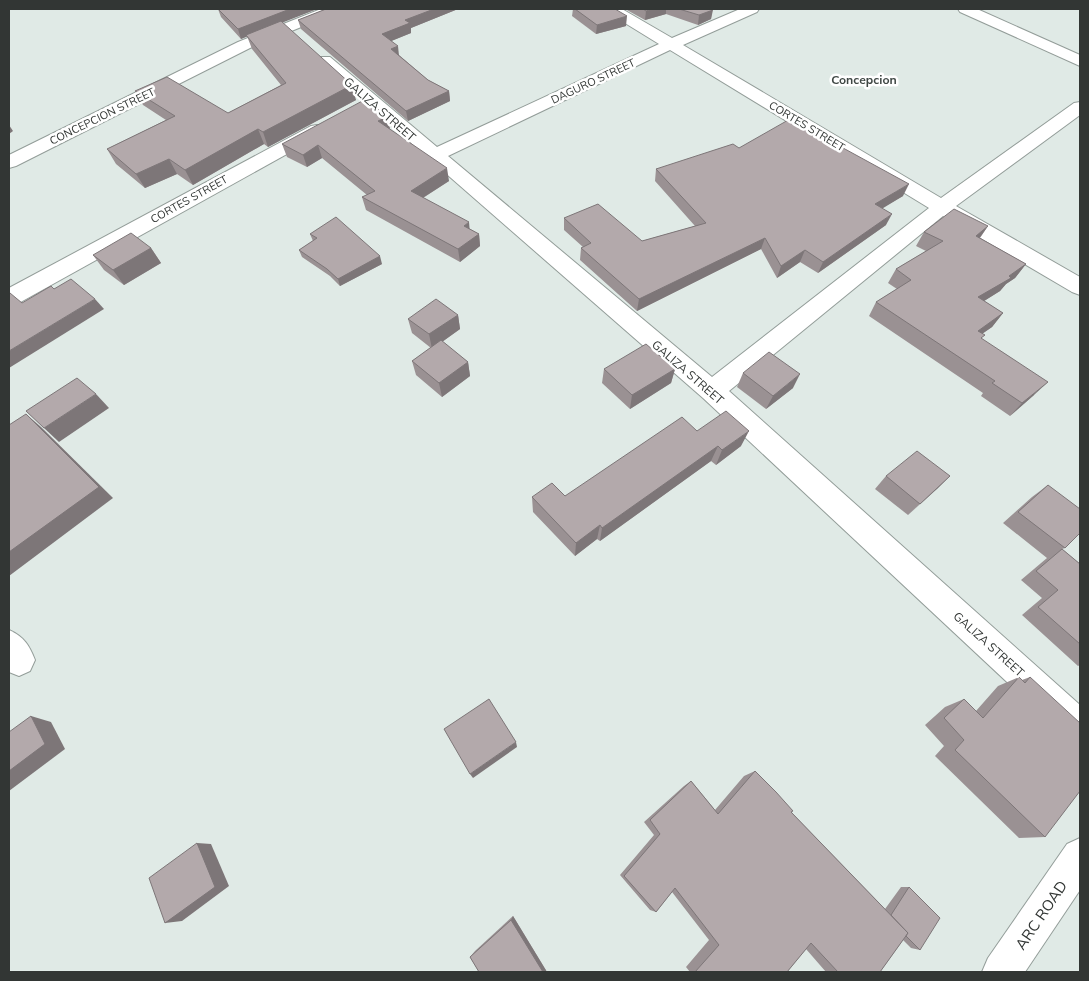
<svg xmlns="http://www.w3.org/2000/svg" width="1089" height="981" font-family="Mulish,sans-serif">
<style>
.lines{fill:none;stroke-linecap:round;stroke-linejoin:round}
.street-casing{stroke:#939d99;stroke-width:2}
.secondary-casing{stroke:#939d99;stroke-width:2}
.street{fill:#fff;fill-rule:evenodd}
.secondary{fill:#fff;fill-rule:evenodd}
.wall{fill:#9a9193}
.shaded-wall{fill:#7d7678}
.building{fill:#b3a9ab;stroke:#7d7678}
.labels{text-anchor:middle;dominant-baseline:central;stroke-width:5;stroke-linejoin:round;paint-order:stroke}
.far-street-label{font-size:11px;fill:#323634;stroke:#fff}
.far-quarter-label{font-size:12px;font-weight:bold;fill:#3f4744;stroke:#fff}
.street-label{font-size:12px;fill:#323634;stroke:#fff}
.near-street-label{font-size:15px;fill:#323634;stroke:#fff}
</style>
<rect width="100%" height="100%" fill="#e0eae6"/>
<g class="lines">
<g class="street-casing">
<g id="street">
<path d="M605,9H622L672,38L740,9H759L757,12L683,45L941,198L1074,103L1080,102V115L956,206L1080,277V295L1072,292L943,216L729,391L1080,705V744L1068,739L703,398L316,60L318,57H330L437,147L659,44L607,12ZM670,50L929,208L712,377L448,156Z"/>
<polygon points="958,9 977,9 1080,55 1080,66 960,12"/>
<polygon points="317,125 323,126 326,130 323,134 17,304 9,306 9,288 311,126"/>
<path d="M9,630C24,637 29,645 35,660L30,671L19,676L9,672Z"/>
</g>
</g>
<g class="secondary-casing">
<g id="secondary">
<polygon points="321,9 340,9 338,12 250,48 16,166 9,168 9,155 238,42"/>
<polygon points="1080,838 1080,890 1025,972 982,972 988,958 1067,844"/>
</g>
</g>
<use href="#street" class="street"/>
<use href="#secondary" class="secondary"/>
</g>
<g class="wall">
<polygon points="218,9 317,9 282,22 356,100 268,147 264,144 193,185 177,174 145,188 116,164 107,149 166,120 143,105 135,91 228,113 281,85 252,49 247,36 241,39 221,17"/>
<polygon points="326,9 458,9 411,28 411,33 391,41 399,55 428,80 449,91 450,101 408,121 301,29 298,20"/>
<polygon points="573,9 615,9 626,26 596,34 572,16"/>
<polygon points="625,9 712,9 711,19 698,25 666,14 645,20"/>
<polygon points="387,117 390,129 449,181 423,198 470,229 479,234 480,246 460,262 366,210 362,197 367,195 322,158 307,167 287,157 282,144"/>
<polygon points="739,148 903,196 882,208 886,225 818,273 800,262 777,278 761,249 637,311 580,260 581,248 583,247 564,230 564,218 642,241 695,226 655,181 656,169"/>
<polygon points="988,226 980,238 1026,264 1015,278 1006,284 1000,291 984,301 1003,313 992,327 982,334 982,339 1034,395 1010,416 981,396 983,393 869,316 876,302 897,289 888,283 896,269 926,251 916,246 924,232"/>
<polygon points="310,234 382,264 340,286 330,276 302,257 299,250 313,241"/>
<polygon points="151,248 161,263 124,285 104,270 93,255"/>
<polygon points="458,315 460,329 442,342 468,362 470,376 442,397 416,375 412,361 431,348 412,333 408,319"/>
<polygon points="604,369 675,369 671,383 630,409 602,383"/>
<polygon points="743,373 793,388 766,409 737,387"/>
<polygon points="697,431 741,446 716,465 711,461 600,541 597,539 575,556 533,512 532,497 565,496"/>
<polygon points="886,476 950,476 908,515 875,489"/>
<polygon points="1048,485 1065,548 1062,549 1080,564 1080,665 1078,666 1022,615 1042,598 1021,580 1047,558 1003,523 1032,497"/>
<polygon points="1019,677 1022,680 1030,677 1045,837 1019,838 935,756 944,746 925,725 945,707 964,699 976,711 998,686"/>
<polygon points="755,771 791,812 885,909 901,887 909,887 920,950 911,948 903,940 880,972 826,972 806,949 787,972 690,972 686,967 709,940 672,892 656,912 650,910 620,875 654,835 644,822 684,786 691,781 715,810 744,776"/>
<polygon points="513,916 547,972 479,972 470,957 475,951"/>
</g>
<g class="shaded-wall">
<polygon points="290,9 317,9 241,39 238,29"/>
<polygon points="434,9 458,9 411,28 411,33 384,44 382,34 405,20"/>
<polygon points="653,9 666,9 666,14 645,20 646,11"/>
<polygon points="713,10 711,19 698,25 699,15"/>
<polygon points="627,16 626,26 596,34 597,25"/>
<polygon points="398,46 399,56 391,49"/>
<polygon points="352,85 356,100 268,147 263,132"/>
<polygon points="449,91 450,101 408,121 406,111"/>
<polygon points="387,117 390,129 378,121"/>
<polygon points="9,125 13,131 9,134"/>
<polygon points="258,129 264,144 193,185 185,170"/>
<polygon points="318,145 322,158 307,167 303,155"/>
<polygon points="169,159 177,174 145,188 136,174"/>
<polygon points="447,168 449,181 413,204 411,191"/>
<polygon points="909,184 903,196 870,216 875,204"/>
<polygon points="892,214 886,225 818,273 823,262"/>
<polygon points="469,222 470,234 464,226"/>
<polygon points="988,226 978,240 976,236"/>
<polygon points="479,234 480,246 460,262 458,249"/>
<polygon points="765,238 761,249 637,311 639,299"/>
<polygon points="151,248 161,263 124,285 113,270"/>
<polygon points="805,250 800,262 777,278 781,266"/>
<polygon points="380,256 382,264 340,286 338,279"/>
<polygon points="1026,264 1015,278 1006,284 1000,291 968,311 978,297"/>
<polygon points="95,299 104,309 9,368 9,351"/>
<polygon points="1003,313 992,327 967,344 978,331"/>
<polygon points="458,315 460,329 432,349 429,334"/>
<polygon points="468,362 470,376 442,397 439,383"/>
<polygon points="675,369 671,383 630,409 632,395"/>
<polygon points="800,374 793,388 766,409 773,396"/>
<polygon points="1048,382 1034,395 1010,416 1022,403"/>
<polygon points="96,394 109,408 59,442 44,428"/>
<polygon points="26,414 41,427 113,498 9,576 9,552"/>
<polygon points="749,431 741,446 716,465 722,450"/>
<polygon points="718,446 711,461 600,541 602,528"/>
<polygon points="950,476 937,489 908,515 920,504"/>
<polygon points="600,525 597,539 575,556 576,543"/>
<polygon points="31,716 51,722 65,749 9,791 9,771"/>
<polygon points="516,742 517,747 473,778 470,774"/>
<polygon points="197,843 211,844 229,886 182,921 165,923"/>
<polygon points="513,916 547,972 543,972 511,920"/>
</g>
<g class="building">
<polygon points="218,9 290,9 238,29"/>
<polygon points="326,9 434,9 405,20 410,23 382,34 398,46 391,49 428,80 449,91 406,111 298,20"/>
<polygon points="575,9 615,9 627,16 597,25"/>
<polygon points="643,9 653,9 646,11"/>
<polygon points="679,9 712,9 713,10 699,15"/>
<polygon points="281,21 352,85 263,132 258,129 185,170 169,159 136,174 107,149 175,116 135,91 167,77 228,113 286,83 246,35"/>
<polygon points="366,99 387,117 378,121 447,168 411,191 469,222 464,226 479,234 458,249 362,197 375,191 318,145 303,155 282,144"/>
<polygon points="790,119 909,184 875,204 892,214 823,262 805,250 781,266 765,238 639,299 581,248 591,243 564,218 598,204 642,241 706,223 656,169 733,144 739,148"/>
<polygon points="954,209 988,226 976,236 1026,264 1009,276 1011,278 978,297 1003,313 978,331 985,335 981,338 1048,382 1022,403 992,383 995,381 876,302 911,280 896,269 943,241 924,232"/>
<polygon points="336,217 380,256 338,279 327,269 299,250 317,238 310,234"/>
<polygon points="131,233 151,248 113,270 93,255"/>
<polygon points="71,279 95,299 9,351 9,294 10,293 22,303 51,286 54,289"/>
<polygon points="436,299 458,315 429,334 408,319"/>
<polygon points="441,340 468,362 439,383 412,361"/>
<polygon points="646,344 675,369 632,395 604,369"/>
<polygon points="769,352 800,374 773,396 743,373"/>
<polygon points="77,378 96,394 44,428 26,411"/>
<polygon points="726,411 749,431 722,450 718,446 602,528 600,525 576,543 532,497 552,483 565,496 682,417 697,431"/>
<polygon points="26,414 99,487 9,552 9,425"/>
<polygon points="917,451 950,476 920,504 886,476"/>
<polygon points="1048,485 1080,509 1080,533 1065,548 1018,512"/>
<polygon points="1062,549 1080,564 1080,644 1038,607 1058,590 1036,571"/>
<polygon points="1019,677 1025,683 1030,677 1080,723 1080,791 1045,837 955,750 964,740 944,718 964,699 983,718"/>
<polygon points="489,699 516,742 470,774 444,729"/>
<polygon points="31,716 45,744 9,771 9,732"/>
<polygon points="755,771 776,792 793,811 791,812 908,933 880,972 838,972 811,943 787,972 695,972 719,945 675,888 656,912 624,876 660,834 650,820 691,781 718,814"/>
<polygon points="197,843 215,887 165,923 149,878"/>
<polygon points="909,887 940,918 920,950 906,936 908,933 891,915"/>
<polygon points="511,920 543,972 479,972 470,957"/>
</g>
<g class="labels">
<g class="far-street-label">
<text transform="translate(593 81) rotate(-25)">DAGURO STREET</text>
<text transform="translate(102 116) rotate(-26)">CONCEPCION STREET</text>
<text transform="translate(807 126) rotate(31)">CORTES STREET</text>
<text transform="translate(189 199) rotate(-29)">CORTES STREET</text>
</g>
<g class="far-quarter-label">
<text x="864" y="79">Concepcion</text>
</g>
<g class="street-label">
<text transform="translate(380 109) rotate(41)">GALIZA STREET</text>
<text transform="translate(688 372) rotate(41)">GALIZA STREET</text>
<text transform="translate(989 644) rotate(42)">GALIZA STREET</text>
</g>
<g class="near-street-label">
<text transform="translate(1041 915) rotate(-56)">ARC ROAD</text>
</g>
</g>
<rect width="1089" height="981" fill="none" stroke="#323634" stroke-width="20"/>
</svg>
